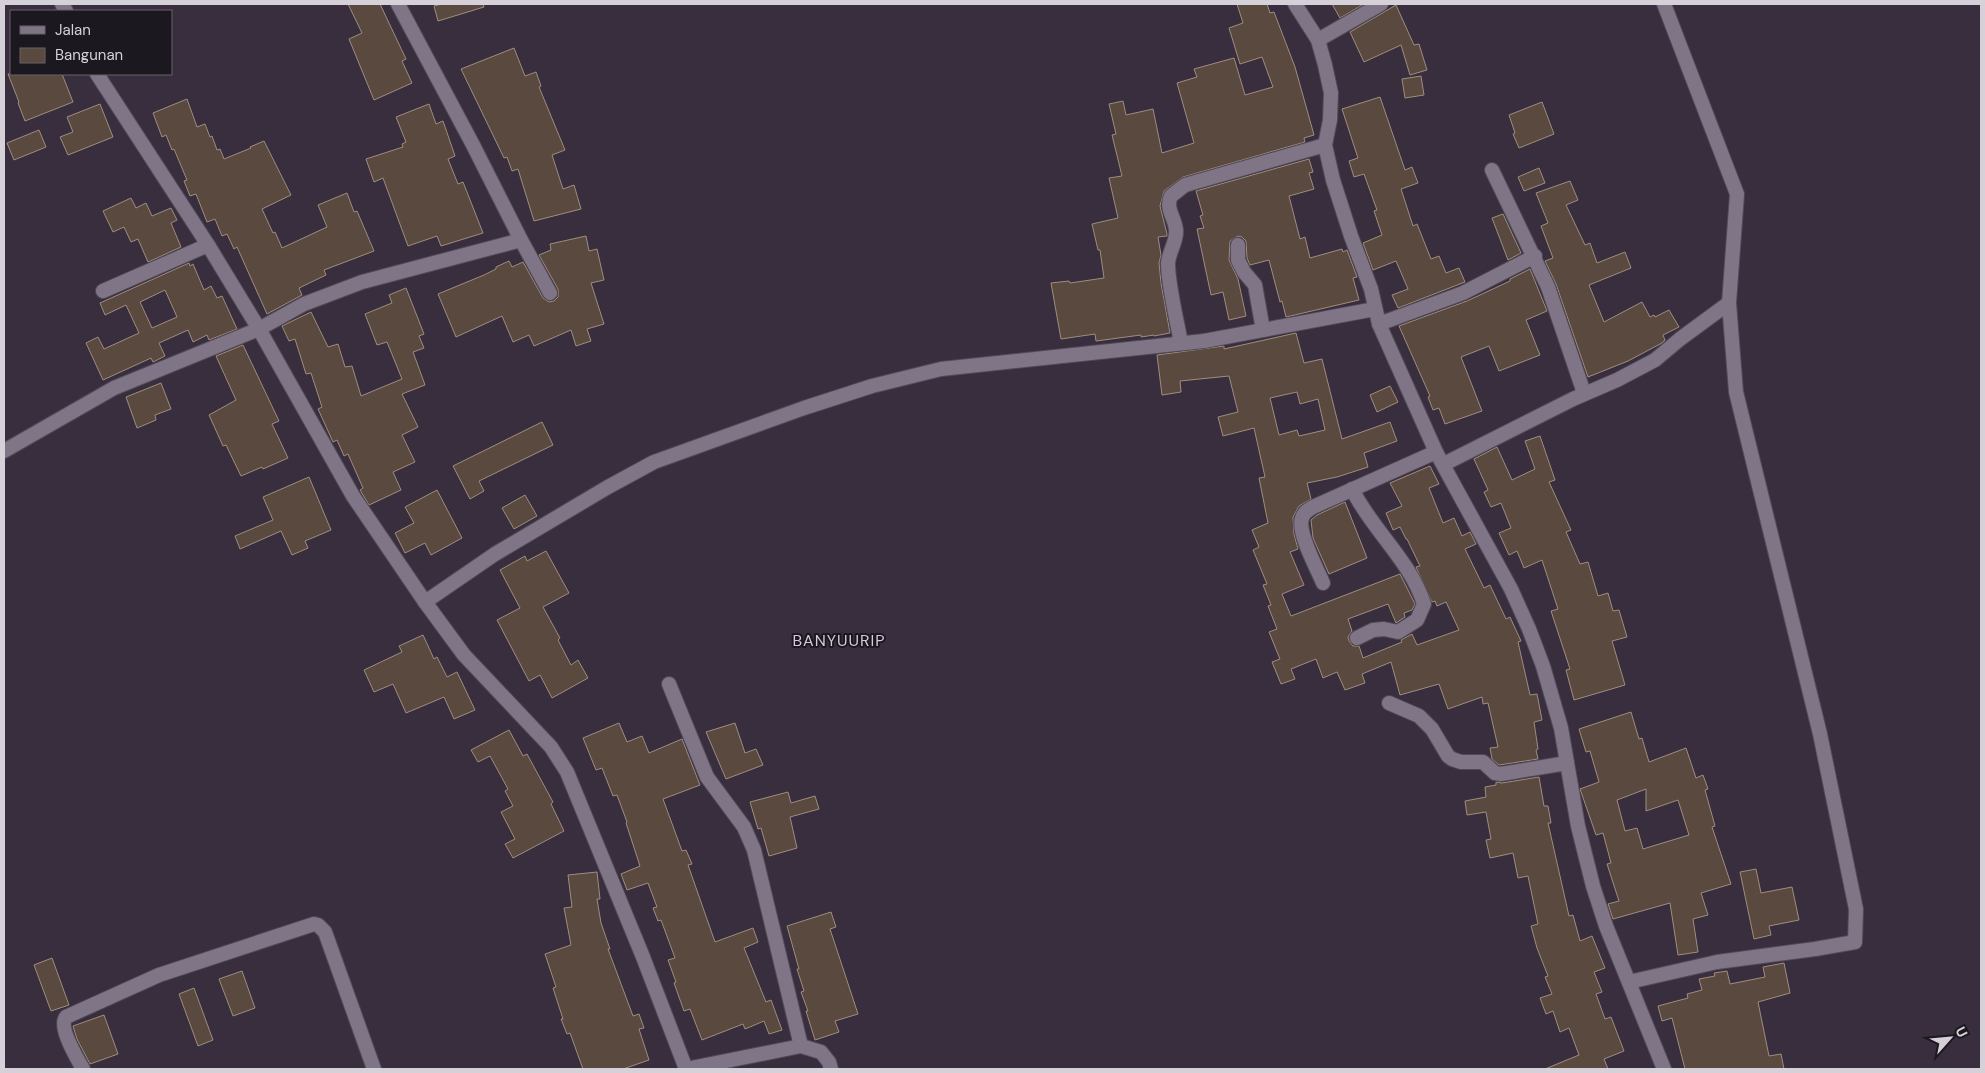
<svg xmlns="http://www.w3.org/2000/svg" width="1985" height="1073" font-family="'DM Sans',sans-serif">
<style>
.building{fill:#59493e;stroke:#a08d81;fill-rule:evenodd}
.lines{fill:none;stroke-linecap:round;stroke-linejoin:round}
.minor-casing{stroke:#524a57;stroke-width:16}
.minor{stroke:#7f7586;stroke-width:14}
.labels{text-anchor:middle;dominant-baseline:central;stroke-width:4;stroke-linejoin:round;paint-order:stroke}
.quarter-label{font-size:16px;letter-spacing:1px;fill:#d5c9dc;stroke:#1c181f}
</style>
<rect width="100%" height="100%" fill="#382e3d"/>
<g class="building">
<polygon points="348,4 380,4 406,59 402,61 412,83 374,100 349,39 362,33"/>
<polygon points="442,4 483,4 484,7 438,21 434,6"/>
<polygon points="1237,4 1267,4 1270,13 1274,12 1295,67 1314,135 1304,138 1305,142 1183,177 1164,191 1160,206 1167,234 1167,236 1158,237 1161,255 1159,263 1161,283 1170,333 1154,336 1154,335 1141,337 1141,335 1096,341 1095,334 1061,339 1051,283 1069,281 1070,283 1104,278 1100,250 1098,250 1092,224 1118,218 1109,178 1122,176 1112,135 1116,134 1109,104 1123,101 1126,115 1153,109 1162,153 1194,143 1177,83 1197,77 1194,69 1234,58 1245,95 1273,87 1262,57 1240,64 1229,28 1243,23"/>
<polygon points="1332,4 1364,4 1340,18"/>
<polygon points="1396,5 1414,45 1419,44 1427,70 1410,75 1401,45 1364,62 1350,32"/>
<polygon points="514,48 525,76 536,72 541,86 539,87 565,150 552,155 563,189 574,185 581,209 534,221 518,169 512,171 507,157 504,158 461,69"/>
<polygon points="8,74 62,74 73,102 25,121 18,103 19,102"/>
<polygon points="1421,76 1424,95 1405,98 1402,79"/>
<polygon points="1380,97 1405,170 1412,167 1418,183 1401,189 1413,226 1417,224 1431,259 1439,256 1446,273 1459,268 1465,282 1398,308 1392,295 1408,289 1396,261 1373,270 1363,243 1382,235 1374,211 1377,210 1364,174 1354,177 1349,161 1358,158 1342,109"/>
<polygon points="187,99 197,127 205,124 210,137 212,136 217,150 220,149 224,159 251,148 250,147 264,141 291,195 262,209 273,233 275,232 282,248 327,227 318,205 347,193 354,212 357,211 374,251 324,270 326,275 299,288 302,295 267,314 237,247 234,249 227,234 222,236 215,219 207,222 196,194 190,196 184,181 187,180 174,149 172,150 166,135 162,137 153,113"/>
<polygon points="1542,102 1554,134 1519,148 1513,134 1515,133 1509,115"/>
<polygon points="100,104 113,137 68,155 60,137 73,132 67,117"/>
<polygon points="429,104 436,124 443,121 455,156 448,159 458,184 463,182 483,233 441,246 437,236 408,246 383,178 374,182 366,159 403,147 402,144 406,142 396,117"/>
<polygon points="39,130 46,147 14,160 7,143"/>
<polygon points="1309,159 1313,172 1309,173 1314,189 1289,196 1300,239 1305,237 1310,258 1342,249 1343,252 1347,250 1357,277 1353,278 1359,300 1286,317 1282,301 1280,302 1269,260 1250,265 1247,258 1246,241 1242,237 1238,236 1230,241 1229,260 1238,279 1246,316 1229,320 1223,292 1211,295 1197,229 1204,228 1200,216 1203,215 1196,191"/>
<polygon points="1539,168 1545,183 1524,191 1518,177"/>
<polygon points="1570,181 1578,200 1566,205 1585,245 1590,243 1597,263 1625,252 1631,268 1589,285 1604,322 1642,302 1650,317 1654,315 1655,317 1669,310 1679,327 1663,335 1665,340 1662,343 1628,361 1588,377 1556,284 1545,261 1553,258 1541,226 1548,223 1536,193"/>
<polygon points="131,198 136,208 146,203 152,216 171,208 177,220 171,223 181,247 148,262 138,239 131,242 124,227 113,232 103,211"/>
<polygon points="1503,214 1521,253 1508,260 1492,218"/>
<polygon points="586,236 589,251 597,249 604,280 591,283 604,324 587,329 591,341 576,346 571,330 534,346 529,335 513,342 502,316 456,337 438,294 484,275 496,269 496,267 509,261 512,267 523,262 543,298 549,302 554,301 558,297 558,289 539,255 551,250 550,244"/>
<path d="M189,263L190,266L193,264L204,290L211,286L217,298L222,296L237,329L209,340L207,335L193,342L188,330L159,343L165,356L153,362L151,358L103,380L86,343L98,337L104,349L139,333L126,305L105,315L100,303ZM165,290L177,317L152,328L140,302Z"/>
<polygon points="1530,269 1547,311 1526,320 1540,355 1499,371 1489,346 1461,357 1482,411 1445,424 1439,408 1433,410 1428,397 1430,396 1399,326 1467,301 1510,281 1510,279"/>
<polygon points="406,288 424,334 419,336 424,348 413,352 425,385 402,394 418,427 402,435 415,462 393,472 401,490 369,505 360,490 363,488 348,454 344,456 337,440 333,442 318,409 322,407 311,373 306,374 295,339 289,341 282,326 311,312 328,347 338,344 345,367 352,366 361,396 402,379 387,342 377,345 365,314 392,303 389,295"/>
<path d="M1296,333L1304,363L1322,359L1342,439L1390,422L1397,441L1364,453L1368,467L1337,477L1307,483L1311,499L1299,506L1293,517L1294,534L1298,549L1290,552L1304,585L1282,594L1291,616L1400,574L1415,604L1412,610L1404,613L1405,617L1396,623L1388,604L1348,619L1352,631L1348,637L1349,641L1353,646H1359L1363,658L1402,642L1401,640L1412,634L1417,645L1459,630L1446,602L1437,606L1435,601L1432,602L1416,567L1420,566L1407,539H1406L1400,527L1393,530L1386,513L1402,506L1390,483L1430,466L1439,484L1429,488L1443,523L1454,518L1462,536L1470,532L1476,544L1465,549L1484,588L1490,585L1506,619L1510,617L1521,641L1518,642L1530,695L1537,694L1542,720L1534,722L1538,749L1536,750L1538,759L1499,765L1492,759L1490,748L1498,747L1488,703L1483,704L1482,697L1448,709L1439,684L1400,695L1391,662L1362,674L1365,683L1345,690L1337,672L1323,678L1316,659L1291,669L1295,679L1281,684L1272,662L1280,659L1269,632L1277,629L1268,606L1271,605L1263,585L1267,584L1253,550L1259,547L1252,530L1268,523L1259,478L1265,477L1254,428L1223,436L1218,417L1238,412L1229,376L1180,381L1181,392L1162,395L1157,355L1224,346V349ZM1297,392L1300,404L1318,399L1325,430L1299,436L1297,430L1279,435L1270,398Z"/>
<polygon points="243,345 279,421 272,424 288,458 263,469 262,467 241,476 226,445 223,446 209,415 236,400 216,356"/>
<polygon points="161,383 171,409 155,415 156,420 137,428 126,397"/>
<polygon points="1390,386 1398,402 1377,412 1370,395"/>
<polygon points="542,422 553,445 479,481 484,491 470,499 453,466"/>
<polygon points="1540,436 1555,480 1549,482 1571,530 1566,532 1580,564 1588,562 1598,596 1608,593 1613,611 1619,610 1627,637 1612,641 1625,685 1574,700 1566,670 1570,669 1551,611 1558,609 1542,560 1524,568 1517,551 1509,555 1499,533 1511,528 1501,503 1491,507 1484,492 1488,490 1474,459 1497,447 1512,480 1535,469 1525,441"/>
<polygon points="309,477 331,530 305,541 308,548 292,555 281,531 240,549 235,536 273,520 263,497"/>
<polygon points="437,490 462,538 431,555 425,543 405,553 395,533 414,523 405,507"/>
<polygon points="525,495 537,516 514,529 502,508"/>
<polygon points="1345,502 1367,558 1329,574 1313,538 1311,520 1317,515"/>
<polygon points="546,551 569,593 543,607 560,638 558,640 571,665 578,660 588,678 552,698 540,675 529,681 497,620 520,608 500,570 525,556 527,561"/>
<polygon points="423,635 434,659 437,657 447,677 457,672 475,710 454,719 444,697 406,713 393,684 374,692 364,670 402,652 399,646"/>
<path d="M1631,712L1639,739L1642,738L1649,762L1686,748L1696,778L1703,775L1708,789L1705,790L1715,826L1712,827L1731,884L1701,893L1708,915L1693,919L1698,952L1678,955L1670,903L1613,919L1608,904L1619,901L1607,864L1611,863L1603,833L1596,835L1580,789L1599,782L1590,751L1586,752L1579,729ZM1646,789V811L1678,800L1689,835L1643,849L1637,828L1625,831L1617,800Z"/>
<polygon points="619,723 627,742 642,736 649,753 682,739 700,785 663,799 682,851 686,850 692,864 688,865 715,942 753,928 758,942 744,948 766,1002 771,1000 782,1030 769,1034 764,1021 745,1029 743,1024 702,1040 690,1009 684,1011 674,983 676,982 668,960 675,958 661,920 658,921 653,908 657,907 648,883 627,890 621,874 640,866 626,823 627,822 617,795 613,796 602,768 596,770 583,738"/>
<polygon points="735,723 745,753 756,749 763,765 726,779 706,732"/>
<polygon points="509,730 523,756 527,754 553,802 551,804 564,831 513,858 505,844 515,839 501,812 513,806 505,791 508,789 490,756 478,762 471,750"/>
<polygon points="1539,777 1544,806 1548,806 1551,823 1548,823 1569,916 1573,915 1580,941 1592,936 1605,968 1594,972 1602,992 1596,994 1605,1019 1611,1017 1624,1051 1604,1059 1608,1069 1545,1069 1579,1055 1569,1028 1560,1032 1553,1011 1546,1014 1540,998 1552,994 1545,977 1548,976 1537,948 1531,926 1538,924 1528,876 1518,878 1513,853 1490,858 1486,840 1491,839 1486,812 1467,815 1465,801 1486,797 1485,787 1496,785 1496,782 1502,783"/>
<polygon points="788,792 791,803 815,796 819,809 790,817 797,848 769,856 761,828 758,829 750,802"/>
<polygon points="1756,869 1761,893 1792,887 1799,920 1769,926 1771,935 1754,939 1740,872"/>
<polygon points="597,872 600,899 597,899 601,923 610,949 608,949 633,1016 639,1014 644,1028 639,1029 649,1060 623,1069 583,1069 570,1033 567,1034 561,1019 563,1019 553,988 556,987 545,954 571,945 564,908 572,907 568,875"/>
<polygon points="831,912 836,927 830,929 858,1014 835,1021 839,1032 815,1040 806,1011 808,1011 801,992 804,991 797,969 799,969 787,926"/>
<polygon points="52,958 69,1005 51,1011 34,965"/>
<polygon points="1784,963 1790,993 1758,1002 1769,1056 1781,1054 1784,1069 1685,1069 1672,1018 1662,1021 1658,1006 1688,998 1687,994 1702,990 1699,979 1715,976 1714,973 1727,971 1730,984 1765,977 1763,967"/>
<polygon points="242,971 255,1008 233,1016 219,979"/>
<polygon points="194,988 213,1040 198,1046 179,994"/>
<polygon points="104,1015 118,1054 90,1064 77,1039 73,1026"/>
</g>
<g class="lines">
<g class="minor-casing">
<g id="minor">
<polyline points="62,4 66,11"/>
<polyline points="398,4 473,145 521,240 550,293"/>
<polyline points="1295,4 1318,40 1325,65 1331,93 1330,120 1325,145 1333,180 1351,236 1371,289 1379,324 1436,452 1511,589 1529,629 1543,666 1561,728 1578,826 1593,886 1606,926 1664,1069"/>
<polyline points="1318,40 1381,4"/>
<polyline points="97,74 208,245 259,329 353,496 425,602 464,655 551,747 567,772 643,957 686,1069"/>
<polyline points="1492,170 1548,287 1584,393"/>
<polyline points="1238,245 1238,260 1244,272 1255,285 1263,330"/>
<polyline points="103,291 208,245"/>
<polyline points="1379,324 1463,293 1535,256"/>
<path d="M1181,343C1177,321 1168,285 1168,263C1169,251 1177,242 1176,230C1175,218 1165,208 1171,196L1185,185L1325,145"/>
<polyline points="4,451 114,388 259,329 304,304 362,282 521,240"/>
<polyline points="1444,464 1573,399 1617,380 1655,360 1680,339 1729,303"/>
<path d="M1352,489C1372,530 1410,560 1424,604L1417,620L1398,632L1384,629L1373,630L1357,638"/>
<path d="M1323,583C1317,568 1297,533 1302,518C1304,512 1308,510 1313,507L1436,452"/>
<polyline points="425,602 495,554 608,487 654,462 804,408 872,386 941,369 1204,341 1375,309"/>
<polyline points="669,684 707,777 744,827 754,850 801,1046"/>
<polyline points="1389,703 1419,716 1432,729 1448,756 1452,759 1461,762 1483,762 1495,773 1501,774 1567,763"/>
<polyline points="1629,982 1717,962 1815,949 1855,942 1856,909 1820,734 1736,392 1729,303 1737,194 1664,4"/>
<path d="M83,1069C77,1058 58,1027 66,1017L159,975L314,924L318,925L325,932L374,1069"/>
<polyline points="686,1069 801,1046 821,1052 829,1062 831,1069"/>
</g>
</g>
<use href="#minor" class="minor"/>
</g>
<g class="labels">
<g class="quarter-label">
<text x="839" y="640">BANYUURIP</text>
</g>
</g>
<rect width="1985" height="1073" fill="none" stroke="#d6d0d9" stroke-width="10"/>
<rect x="10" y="10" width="162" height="65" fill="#1c181f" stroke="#666269"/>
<rect x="20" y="26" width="25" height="8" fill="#7f7586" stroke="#666269"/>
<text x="55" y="35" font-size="15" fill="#d6d0d9">Jalan</text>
<rect x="20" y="48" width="25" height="15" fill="#59493e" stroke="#666269"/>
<text x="55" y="60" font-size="15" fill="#d6d0d9">Bangunan</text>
<g transform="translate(1950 1038) rotate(63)" stroke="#1c181f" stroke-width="4" paint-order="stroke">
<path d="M0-4L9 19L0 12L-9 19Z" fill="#d6d0d9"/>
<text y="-8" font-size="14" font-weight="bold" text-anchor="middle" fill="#d6d0d9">U</text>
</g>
</svg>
